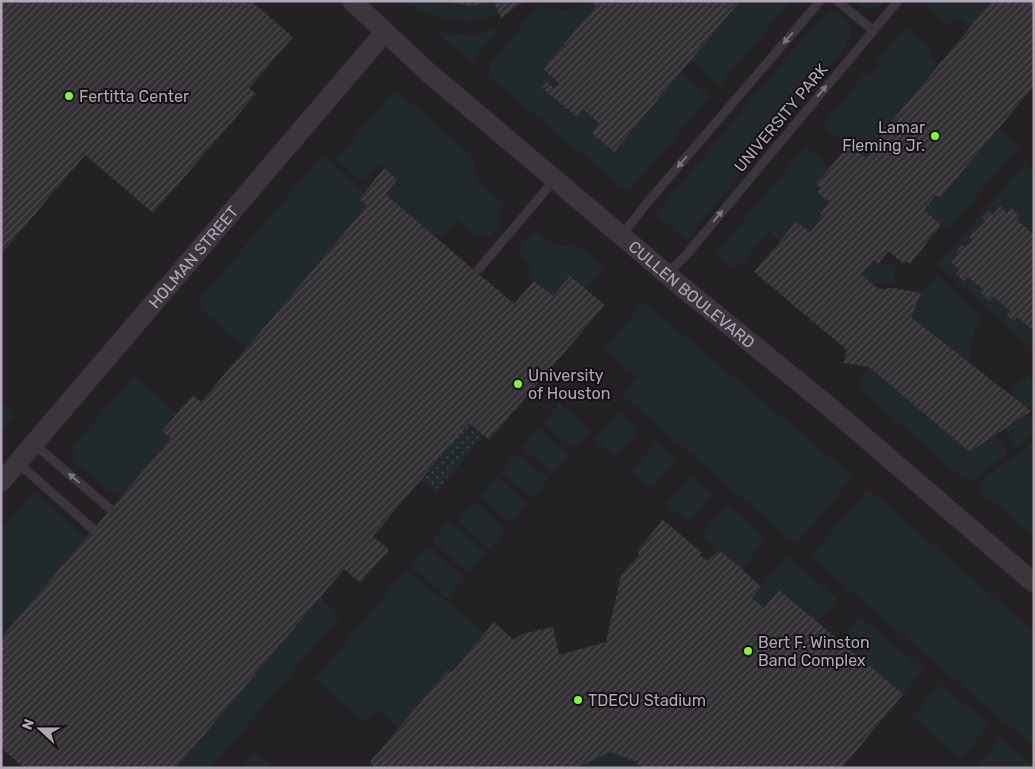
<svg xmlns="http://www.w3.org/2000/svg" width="1035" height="769" font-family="Rubik,sans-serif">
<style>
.built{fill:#242124}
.green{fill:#212a2a}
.garden{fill:url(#garden-dots)}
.building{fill:url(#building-hatch)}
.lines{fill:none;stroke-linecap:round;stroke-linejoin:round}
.service{stroke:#3b363c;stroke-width:9}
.tertiary{stroke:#3b363c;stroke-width:20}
.oneway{fill:#7c7480}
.poi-dot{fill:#80fa2a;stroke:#121012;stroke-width:2}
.labels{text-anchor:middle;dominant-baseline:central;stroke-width:4;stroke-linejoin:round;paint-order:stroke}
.poi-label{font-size:16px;fill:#b1a6b8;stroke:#121012;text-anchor:start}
.street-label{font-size:16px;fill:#b1a6b8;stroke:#121012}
</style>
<defs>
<pattern id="garden-dots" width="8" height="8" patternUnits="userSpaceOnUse" patternTransform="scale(1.25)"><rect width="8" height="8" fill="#212a2a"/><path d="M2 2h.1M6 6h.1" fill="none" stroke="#3f4647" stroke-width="1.8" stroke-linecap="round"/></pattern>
<pattern id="building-hatch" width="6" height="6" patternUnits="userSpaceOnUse" patternTransform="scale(1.25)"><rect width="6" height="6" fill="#333033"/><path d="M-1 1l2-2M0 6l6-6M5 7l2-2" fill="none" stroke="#4e4b4e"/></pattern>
</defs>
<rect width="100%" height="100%" fill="#171517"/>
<rect class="built" x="1" y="1" width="1033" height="767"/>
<g class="green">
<path d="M402,1H442L470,6L493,1L499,14C466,25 432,21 402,1Z"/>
<path d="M590,1L596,6L543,69L559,83L555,89L542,88L576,117L583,109L599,123L592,133L614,152L681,72L710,97L628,192L493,80C488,73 488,68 493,61L540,3C555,12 576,12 590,1Z"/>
<polygon points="740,1 791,1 719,86 691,60"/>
<path d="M854,1H885C877,11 862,11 854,1Z"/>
<polygon points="932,1 992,1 970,28 957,16 948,26 927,7"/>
<path d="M830,12L838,13C852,25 853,31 845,47L686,240L656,214L804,37L822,17Z"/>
<polygon points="906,28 931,49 928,55 939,65 872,144 875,147 866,158 823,126 864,74 870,78 881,65 876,60"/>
<polygon points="499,29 472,61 439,35 441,32 473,35"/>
<polygon points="396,90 471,155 476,176 482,185 500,200 502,209 497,219 501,223 490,236 476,236 458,220 440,241 385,194 397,180 379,165 363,182 336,159"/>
<polygon points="999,128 1019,147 947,230 924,210 936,195 940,198"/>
<polygon points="806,146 830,168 816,184 820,187 817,192 829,202 820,214 823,217 810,232 796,222 780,241 769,231 741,265 728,266 717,252"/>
<polygon points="323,155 364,192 359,199 367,206 246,349 201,309 204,306 198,301"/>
<polygon points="1024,164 1034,172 1034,231 1032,233 1017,220 1020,216 1011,209 1007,213 1000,206 993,215 988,211 983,218 986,221 969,236 972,239 965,248 962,245 956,252 958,254 951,263 960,270 956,275 964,281 968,277 984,290 981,294 989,301 993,296 1010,311 1007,315 1013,321 1017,317 1034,331 1031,335 1034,337 1033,349 938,265"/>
<path d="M536,231L554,245L578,247L605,268L586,289L570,276L553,296L529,276L534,269C514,254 515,246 536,231Z"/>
<polygon points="874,260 878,264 894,264 895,284 872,284 861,274"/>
<path d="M937,275L982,317C973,332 970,345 969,362L911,317L921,293Z"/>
<polygon points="644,302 853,477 796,544 622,395 637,377 604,349"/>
<polygon points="869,367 970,452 995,435 1006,451 1006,455 974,479 970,480 962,477 862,391 862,375"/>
<polygon points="1028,374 1034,385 1034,410 1031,411 1010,394"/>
<polygon points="134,376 177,413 162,430 171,438 123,495 119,491 115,495 71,459 75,454 70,450"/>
<polygon points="1,401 13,411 14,416 1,432"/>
<polygon points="559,403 591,431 574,449 543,423"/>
<polygon points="619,412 639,429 616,457 595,440"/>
<polygon points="1028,414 1034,420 1034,434 1016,447 1005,429"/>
<polygon points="538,428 569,455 553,474 522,447"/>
<polygon points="1034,442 1034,537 982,492 980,484 982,480"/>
<polygon points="656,443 676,461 651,489 631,471"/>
<polygon points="517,453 548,479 532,499 501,472"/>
<polygon points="691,476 713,494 689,523 667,504"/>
<polygon points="497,477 528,504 511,523 480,496"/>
<polygon points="869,490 1034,632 1034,747 810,556"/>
<polygon points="33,493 39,495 86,538 1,638 1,530"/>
<polygon points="476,502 506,529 489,549 459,521"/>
<polygon points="727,505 766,538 742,569 702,535"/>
<polygon points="449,521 485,553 469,573 432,541"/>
<polygon points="427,546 464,578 447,598 410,566"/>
<polygon points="787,556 837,599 817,622 779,590 764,608 752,598"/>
<polygon points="406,570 485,633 494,622 514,640 522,634 553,627 560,655 813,768 375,768 370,762 398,728 376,709 364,723 315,679"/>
<polygon points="320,597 340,616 211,768 176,768"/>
<polygon points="860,617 924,670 903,694 840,641"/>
<polygon points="940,684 989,725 961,758 913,717"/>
<polygon points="1001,738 1034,766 1034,768 976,768"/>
<polygon points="255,751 274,768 240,768"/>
</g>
<polygon class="garden" points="469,423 484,435 435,493 421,480"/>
<g class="building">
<polygon points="1,1 251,1 293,37 249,88 256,94 153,213 85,155 1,254"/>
<polygon points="442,1 489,1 489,2 470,6"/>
<polygon points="493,1 524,1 501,18"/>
<polygon points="590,1 740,1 614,152 592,133 599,123 583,109 577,117 542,88 547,82 555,89 559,83 543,69 596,6"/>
<polygon points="992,1 1034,1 1034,86 940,198 936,195 924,210 941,225 910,264 906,261 904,264 888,251 878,264 874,260 861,274 879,289 894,288 921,293 911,317 1031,411 970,452 869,367 843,363 847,350 754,272 796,222 810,232 823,217 820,214 829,202 817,192 820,187 816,184 849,145 866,158 875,147 872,145"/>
<polygon points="384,168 397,180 385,194 514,304 534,281 553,296 570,276 605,305 489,440 469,423 373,536 389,550 360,583 344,569 176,768 24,768 1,748 1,638 171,438 162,431 193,395 201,402 367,206 359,199"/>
<polygon points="1000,206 1007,213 1011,208 1020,216 1017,220 1032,233 1034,231 1034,331 1017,317 1014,321 1006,315 1010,311 993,296 989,301 981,293 984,290 968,277 964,281 956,274 960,270 951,263 958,254 956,252 962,245 965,248 972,239 969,237 986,221 982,218 989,211 993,215"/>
<polygon points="663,520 702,553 700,555 707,561 719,550 742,569 761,587 752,598 764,608 779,590 903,694 842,768 642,768 633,760 610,752 576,768 375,768 370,762 448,670 452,672 494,622 514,640 522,634 553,627 559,655 606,642 621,575 639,555 637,551"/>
</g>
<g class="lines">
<g class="service">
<polyline points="837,1 873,30"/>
<polyline points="622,235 647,203 820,1"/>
<polyline points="479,269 555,179"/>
<polyline points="667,274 687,254 898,1"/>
<polyline points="34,444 110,509"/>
<polyline points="18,463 93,529"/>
</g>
<g class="tertiary">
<path id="s1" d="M352,1L429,73L681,286L826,404L1034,583"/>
<path id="s2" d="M1,482L385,32"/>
</g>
</g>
<defs><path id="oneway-solid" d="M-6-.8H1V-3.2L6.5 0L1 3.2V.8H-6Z" transform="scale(1.25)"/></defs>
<g class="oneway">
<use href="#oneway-solid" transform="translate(788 38) rotate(131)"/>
<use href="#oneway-solid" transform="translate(822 91) rotate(-50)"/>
<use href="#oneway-solid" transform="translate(682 162) rotate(131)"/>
<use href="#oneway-solid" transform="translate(718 216) rotate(-50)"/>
<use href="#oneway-solid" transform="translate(74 478) rotate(-139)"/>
</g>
<g class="poi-dot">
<circle cx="69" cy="96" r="5"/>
<circle cx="935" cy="136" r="5"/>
<circle cx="518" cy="384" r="5"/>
<circle cx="748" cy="651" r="5"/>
<circle cx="578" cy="700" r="5"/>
</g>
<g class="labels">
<g class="poi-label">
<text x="79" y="96">Fertitta Center</text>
<text x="925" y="127" text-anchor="end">Lamar<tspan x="925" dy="18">Fleming Jr.</tspan></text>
<text x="528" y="375">University<tspan x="528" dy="18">of Houston</tspan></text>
<text x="758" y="642">Bert F. Winston<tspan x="758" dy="18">Band Complex</tspan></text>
<text x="588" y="700">TDECU Stadium</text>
</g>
<g class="street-label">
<text transform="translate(781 118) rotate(-50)">UNIVERSITY PARK</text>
<text stroke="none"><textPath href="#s2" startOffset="296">HOLMAN STREET</textPath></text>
<text stroke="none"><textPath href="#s1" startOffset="449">CULLEN BOULEVARD</textPath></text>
</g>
</g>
<rect width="1035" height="769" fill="none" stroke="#b1a6b8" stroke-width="5"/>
<g transform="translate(40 729) rotate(291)" stroke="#121012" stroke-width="4" paint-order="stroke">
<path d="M0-4L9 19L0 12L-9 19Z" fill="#b1a6b8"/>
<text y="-8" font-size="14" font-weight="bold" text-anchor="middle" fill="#b1a6b8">N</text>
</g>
</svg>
